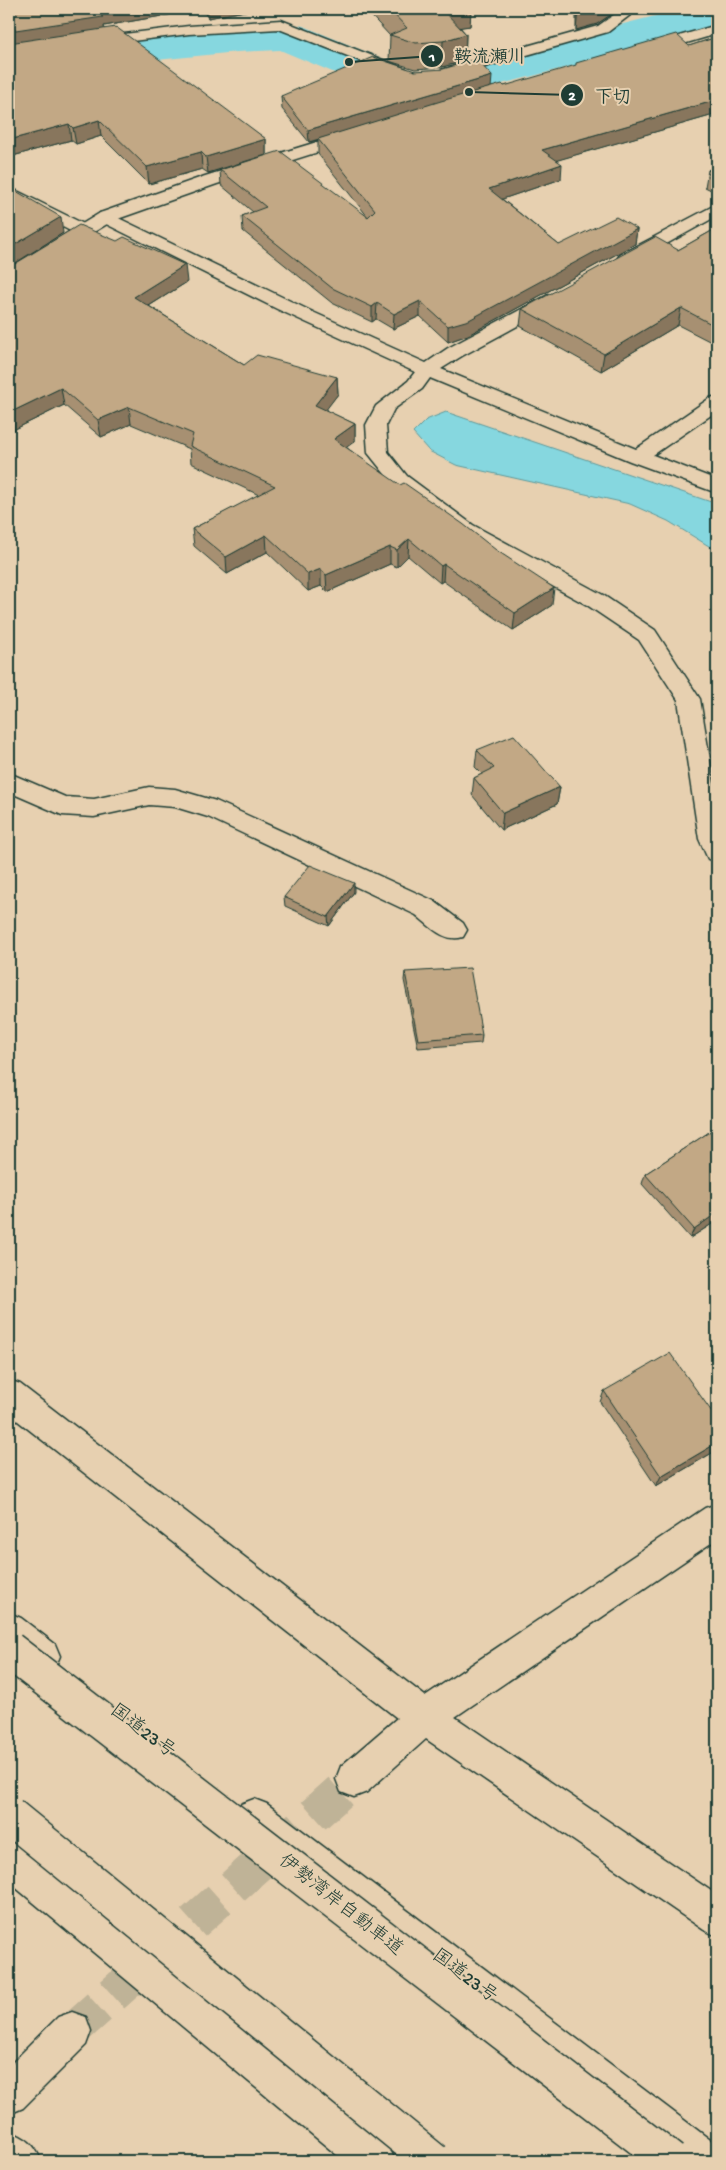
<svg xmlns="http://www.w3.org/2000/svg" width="726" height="2170" font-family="'Gochi Hand','Klee One',sans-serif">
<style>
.water{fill:#86d7df;stroke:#5d999b}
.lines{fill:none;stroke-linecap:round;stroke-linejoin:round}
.river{fill:#86d7df;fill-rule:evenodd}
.minor-tunnel{stroke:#bfb397;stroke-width:36;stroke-dasharray:36 18;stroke-linecap:butt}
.minor-casing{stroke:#1f3d34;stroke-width:3}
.tertiary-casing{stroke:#1f3d34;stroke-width:3}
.trunk-casing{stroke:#1f3d34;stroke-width:3}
.minor{fill:#e7d0b0;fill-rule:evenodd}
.tertiary{fill:#e7d0b0;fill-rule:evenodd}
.trunk{fill:#e7d0b0;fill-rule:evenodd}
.motorway-bridge-casing{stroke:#1f3d34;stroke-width:39;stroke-linecap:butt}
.motorway-bridge{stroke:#e7d0b0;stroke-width:36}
.wall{fill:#a79072;stroke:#1f3d34}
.shaded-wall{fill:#88765d;stroke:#1f3d34}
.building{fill:#c2a885;stroke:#1f3d34}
.labels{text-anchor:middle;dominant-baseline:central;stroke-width:4;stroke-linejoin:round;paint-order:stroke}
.near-street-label{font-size:19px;fill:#1f3d34;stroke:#e7d0b0}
.leader{fill:none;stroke:#1f3d34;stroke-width:2}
.callout-dot{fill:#1f3d34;stroke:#e7d0b0;stroke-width:2}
.mark-label{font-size:15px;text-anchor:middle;font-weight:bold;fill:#fff}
.callout-label{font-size:18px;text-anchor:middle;font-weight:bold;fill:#1f3d34;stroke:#e7d0b0;stroke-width:4;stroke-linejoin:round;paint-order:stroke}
</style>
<rect width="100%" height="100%" fill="#e7d0b0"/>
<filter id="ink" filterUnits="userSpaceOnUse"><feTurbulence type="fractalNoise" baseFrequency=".02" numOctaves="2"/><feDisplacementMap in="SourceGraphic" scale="10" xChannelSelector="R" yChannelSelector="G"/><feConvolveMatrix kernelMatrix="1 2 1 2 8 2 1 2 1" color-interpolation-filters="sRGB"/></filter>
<g filter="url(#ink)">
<polygon class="water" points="446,412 717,504 717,551 668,521 630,504 456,465 429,451 413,433 426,420"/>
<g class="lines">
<path class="river" d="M683,9H717V28L440,100L407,101L390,96L280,50L237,52L126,63L30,77L9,82V53C67,39 129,35 189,29C226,25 267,17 303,26L413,71L440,70Z"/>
<polyline class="minor-tunnel" points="72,2031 354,1779"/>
<g class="minor-casing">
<g id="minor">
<polygon points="622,9 638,9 608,32 446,78 441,76 438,73 441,70 598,26"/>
<polygon points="281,20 406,69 409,72 406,75 396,75 279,29 189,34 92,46 87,45 85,42 87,39 92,38 189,26"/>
<polygon points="9,187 90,227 93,231 90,235 78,235 9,199"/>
<polygon points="717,204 717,216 632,263 626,264 620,263 617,259 620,255"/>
<polygon points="106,212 315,313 426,363 448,348 548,295 554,294 560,295 563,299 560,303 462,356 441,369 636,449 710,398 717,396 717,411 653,455 717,480 717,493 630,461 430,378 422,389 394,409 386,425 388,452 407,476 473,525 603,595 655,630 700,699 717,802 717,861 708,859 699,839 678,700 639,640 587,605 459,535 393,484 368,453 366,425 376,406 408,381 415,372 277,309 100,221 97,217 100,213"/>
<path d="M9,773L65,797L94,799L149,787L175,789L216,801L434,901L463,923L467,930L463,937C444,943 430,926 416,915L208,817L175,807L149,805L94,817L62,815L9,792Z"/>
<polygon points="9,1380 20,1384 425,1696 705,1508 717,1504 717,1539 455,1717 717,1895 717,1936 704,1930 426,1739 367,1792 354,1797 341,1792 336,1779 341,1766 397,1718 9,1414"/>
<polygon points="72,2012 86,2017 91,2031 86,2045 23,2108 9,2114 9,2066 58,2017"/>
<path d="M9,2131C26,2138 35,2144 41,2161H9Z"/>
</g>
</g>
<g class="tertiary-casing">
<g id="tertiary">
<polygon points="717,25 717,34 646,55 641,53 638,50 641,47"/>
<polygon points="353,131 359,133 361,136 359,139 217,184 112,221 15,280 9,281 9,269 100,213 205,176"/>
</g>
</g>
<g class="trunk-casing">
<g id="trunk">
<polygon points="9,1613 21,1618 55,1644 60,1656 55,1668 43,1673 31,1668 9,1651"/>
<polygon points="254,1799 267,1804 717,2145 717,2161 672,2161 241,1830 236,1817 241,1804"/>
<polygon points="9,1840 22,1845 389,2147 395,2161 344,2161 9,1882"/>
</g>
</g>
<use href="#minor" class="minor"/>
<use href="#tertiary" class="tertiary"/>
<use href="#trunk" class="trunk"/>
<g class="motorway-bridge-casing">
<g id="motorway-bridge">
<polyline points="9,1650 671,2161"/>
<polyline points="9,1815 433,2161"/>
</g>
</g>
<use href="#motorway-bridge" class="motorway-bridge"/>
</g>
<g class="wall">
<polygon points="9,9 255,9 208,18 202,9 104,26 104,29 266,139 266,155 368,217 318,154 318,140 309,142 282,109 281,96 415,71 491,87 504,86 689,46 717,37 717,114 557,160 561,179 502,199 559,245 637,229 635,244 468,335 448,342 420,316 393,329 376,319 372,322 332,303 243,231 242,216 253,212 221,185 220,170 257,158 208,173 202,169 149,184 101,136 76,144 71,140 9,157"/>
<polygon points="365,9 471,9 470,26 460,27 466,34 465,61 442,67 415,69 389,61 390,36"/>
<polygon points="576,9 619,9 597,24 576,30"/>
<polygon points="717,166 717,193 705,187 708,170"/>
<polygon points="9,187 63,233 13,265 187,282 149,306 244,365 337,377 338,394 325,410 355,424 355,441 346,447 552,605 513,630 443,581 440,583 408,556 397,567 390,564 327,592 321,586 308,591 267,552 227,574 194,546 192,529 259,495 191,463 190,449 131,424 101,437 64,405 9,432"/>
<polygon points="717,228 717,345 678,325 601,371 520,326 522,309 678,250"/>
<polygon points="477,750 560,787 557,804 501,830 472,795 474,778 482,774 475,767"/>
<polygon points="354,892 329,926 285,906 284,897"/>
<polygon points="405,972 482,1035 481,1043 418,1048 404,980"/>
<polygon points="717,1127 717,1224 715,1222 690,1238 642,1184 645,1174"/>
<polygon points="604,1391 717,1419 717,1450 656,1486 600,1402"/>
<polygon points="717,1563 717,1577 712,1570"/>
</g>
<g class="shaded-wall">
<polygon points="111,9 202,9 104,26 105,33 9,47 9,31 95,12"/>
<polygon points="208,9 255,9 208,18"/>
<polygon points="438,9 471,9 470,26 437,31"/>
<polygon points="578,9 619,9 597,24 576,30"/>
<polygon points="466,34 465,61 442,67 443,41"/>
<polygon points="492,76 491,88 309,142 308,130"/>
<polygon points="717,100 717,114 541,165 542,150"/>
<polygon points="99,120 101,136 76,144 73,128"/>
<polygon points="69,124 71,140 9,157 9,140"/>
<polygon points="266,139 266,155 208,173 206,157"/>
<polygon points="201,152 202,169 149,184 147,167"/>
<polygon points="562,164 561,179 488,204 489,189"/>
<polygon points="61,217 63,233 9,267 9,248"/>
<polygon points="637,229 635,244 468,335 448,342 448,326"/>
<polygon points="185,265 187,282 136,314 134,297"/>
<polygon points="420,301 420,316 393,329 394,314"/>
<polygon points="377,303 376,319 372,322 372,307"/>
<polygon points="681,308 678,325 601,371 604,354"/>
<polygon points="337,377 338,394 316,423 315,405"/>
<polygon points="61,388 64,405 9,432 9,413"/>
<polygon points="129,407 131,424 101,437 98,420"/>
<polygon points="355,424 355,441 335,456 334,439"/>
<polygon points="266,535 267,552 227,574 226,557"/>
<polygon points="409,539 408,556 397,567 397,550"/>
<polygon points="390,547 390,564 327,592 326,575"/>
<polygon points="444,564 443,581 440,583 441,566"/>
<polygon points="321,569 321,586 308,591 308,574"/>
<polygon points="554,588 552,605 513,630 515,613"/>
<polygon points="560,787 557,804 501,830 503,813"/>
<polygon points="354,883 354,892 329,926 328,917"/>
<polygon points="717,1213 717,1216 715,1222 690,1238 694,1229"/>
<polygon points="717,1443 717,1450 656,1486 661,1476"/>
</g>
<g class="building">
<polygon points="9,9 111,9 95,12 103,17 9,31"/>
<polygon points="389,9 442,9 466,34 443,41 416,43 390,35 407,28"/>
<polygon points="116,27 266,139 206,157 201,152 147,167 99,120 73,128 69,124 9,140 9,43"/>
<polygon points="676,34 689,46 717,37 717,100 542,150 562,164 489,189 559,245 616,217 637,229 469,320 448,326 420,301 394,314 377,303 372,307 332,288 242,216 266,207 220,170 280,151 368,217 375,210 318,139 441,101 502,84 504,86 576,65 576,63"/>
<polygon points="373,57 415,71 443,69 476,59 492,76 308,130 281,96"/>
<polygon points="717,166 717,175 708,170"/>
<polygon points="9,187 61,217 9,248"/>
<polygon points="79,225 117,241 124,237 185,265 134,297 244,365 257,355 337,377 315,405 355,424 334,439 400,485 404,483 463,524 496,550 554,588 515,613 444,564 441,566 409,539 397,550 390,547 326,575 321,569 308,574 266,535 226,557 192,529 275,486 190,446 193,434 129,407 98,420 61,388 9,413 9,265 13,265"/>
<polygon points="717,228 717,327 681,308 604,354 522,309 655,237 678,250"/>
<polygon points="514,735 560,787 503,813 474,778 494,768 477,750"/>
<polygon points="310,865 354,883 328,917 284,897"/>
<polygon points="470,968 482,1035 418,1040 405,972"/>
<polygon points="717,1127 717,1213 694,1229 645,1174"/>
<polygon points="670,1353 717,1419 717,1443 661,1476 604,1391"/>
</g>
</g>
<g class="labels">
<g class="near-street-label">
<text transform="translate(142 1732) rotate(37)">国道23号</text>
<text transform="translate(340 1906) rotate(38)">伊勢湾岸自動車道</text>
<text transform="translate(464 1977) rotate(37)">国道23号</text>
</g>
</g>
<path class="leader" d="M349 62L432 56M469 92L572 95"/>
<g class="callout-dot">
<circle cx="349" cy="62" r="5"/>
<circle cx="469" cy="92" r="5"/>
<circle cx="432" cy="56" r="12"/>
<circle cx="572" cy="95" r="12"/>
</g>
<g class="mark-label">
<text x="432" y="61">1</text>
<text x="572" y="100">2</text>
</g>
<g class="callout-label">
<text x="490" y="62">鞍流瀬川</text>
<text x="613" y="102">下切</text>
</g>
<rect width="726" height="2170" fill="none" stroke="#e7d0b0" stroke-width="30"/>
<rect x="15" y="15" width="696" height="2140" fill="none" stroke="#1f3d34" stroke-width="2" filter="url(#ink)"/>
</svg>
